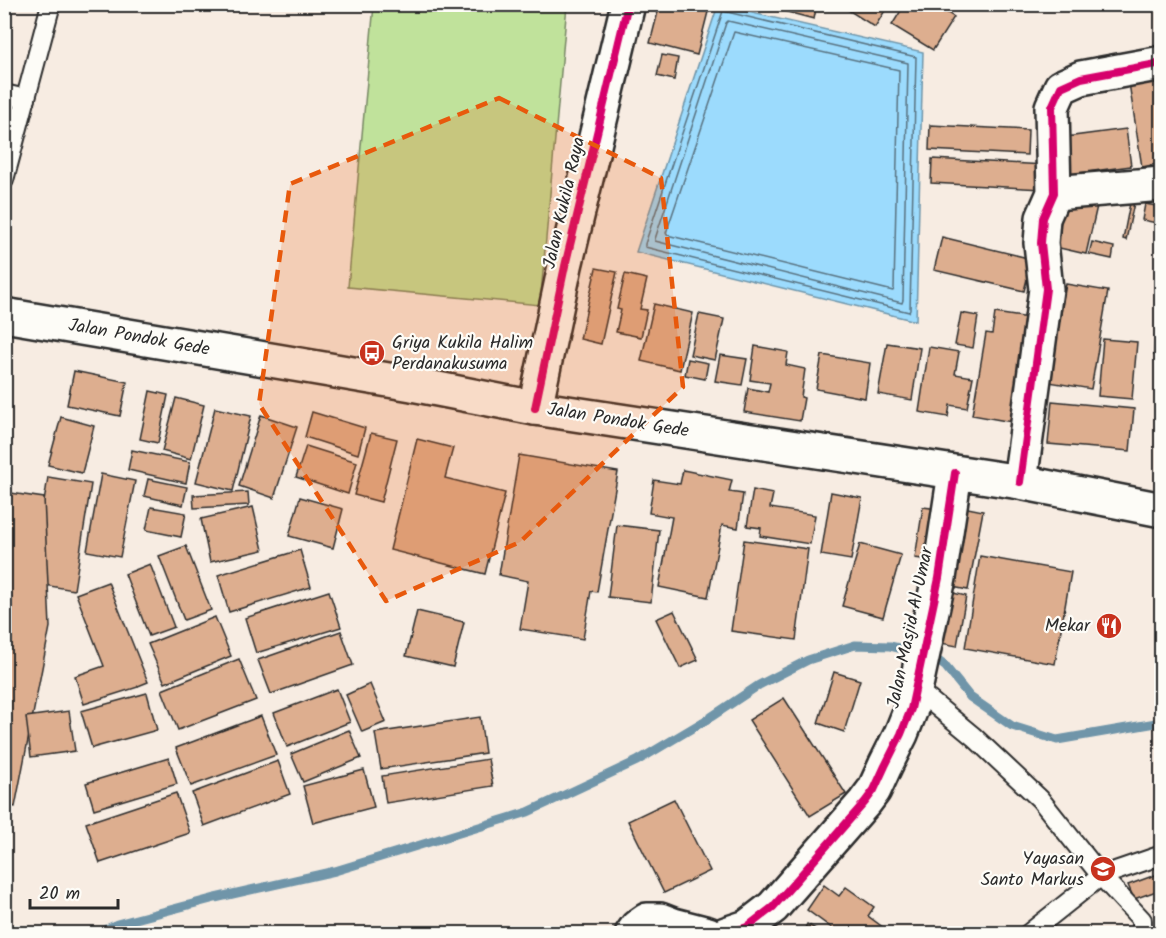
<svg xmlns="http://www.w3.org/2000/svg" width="1166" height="938" font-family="Kalam,sans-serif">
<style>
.green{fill:#c0e29b;stroke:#768663;stroke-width:1.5}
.water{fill:#9cdbfd;stroke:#6f95a9;stroke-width:1.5}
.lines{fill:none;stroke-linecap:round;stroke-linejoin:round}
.shore{stroke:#58717f;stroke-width:1.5}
.stream{stroke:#6f95a9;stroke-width:9}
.building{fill:#ddae8f;stroke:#2b2b2b;stroke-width:1.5}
.lane-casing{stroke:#2b2b2b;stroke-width:22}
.street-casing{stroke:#2b2b2b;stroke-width:38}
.primary-casing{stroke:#2b2b2b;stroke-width:38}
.lane{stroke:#fdfcf7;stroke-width:18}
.street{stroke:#fdfcf7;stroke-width:33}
.primary{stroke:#fdfcf7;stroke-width:33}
.cycleway-casing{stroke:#fdfcf7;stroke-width:11}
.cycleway{stroke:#d6006c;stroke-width:8}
.marked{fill:#e8590c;fill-opacity:0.2;stroke:#e8590c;stroke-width:4.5;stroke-dasharray:12 8;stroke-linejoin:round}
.labels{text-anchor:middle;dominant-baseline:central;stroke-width:4.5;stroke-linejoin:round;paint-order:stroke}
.street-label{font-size:18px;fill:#2b2b2b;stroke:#fdfcf7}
.poi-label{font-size:18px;fill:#2b2b2b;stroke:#fdfcf7;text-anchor:end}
</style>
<rect width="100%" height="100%" fill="#f7ece2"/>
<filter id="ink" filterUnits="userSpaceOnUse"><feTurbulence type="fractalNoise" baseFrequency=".0167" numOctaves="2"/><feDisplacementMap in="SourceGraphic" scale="12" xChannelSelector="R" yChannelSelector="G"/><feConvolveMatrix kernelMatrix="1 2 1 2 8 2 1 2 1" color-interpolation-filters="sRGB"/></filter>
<g filter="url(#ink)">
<polygon class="green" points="374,5 567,5 540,305 348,287"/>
<polygon class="water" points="718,5 923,52 916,321 636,252"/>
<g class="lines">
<g class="shore">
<polygon points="723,11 916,57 910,310 909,312 645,247 645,244"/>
<polygon points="728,21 908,63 903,300 902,303 655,241 655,239 726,23"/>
<polygon points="734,32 899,70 894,289 893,291 667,235 666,233"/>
</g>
<g class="stream">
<polyline points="930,655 945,666 970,697 1012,726 1057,740 1162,722"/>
<polyline points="96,934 117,924 215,898 335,871 528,812 637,761 711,717 759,685 808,660 855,645 890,646 916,652"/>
</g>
</g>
<g class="building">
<polygon points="660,4 710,4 697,55 650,43"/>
<polygon points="757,4 817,4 814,19"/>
<polygon points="847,4 889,4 875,27 845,8"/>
<polygon points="905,4 934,4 954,17 933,50 892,25"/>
<polygon points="662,55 678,58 674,80 657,76"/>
<polygon points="1162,65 1162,163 1142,167 1127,70"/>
<polygon points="930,125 1028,130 1027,155 929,150"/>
<polygon points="1126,129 1131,166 1071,174 1066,137"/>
<polygon points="932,159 1045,165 1043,189 931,183"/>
<polygon points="1066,200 1097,206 1086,254 1055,247"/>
<polygon points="1130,203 1134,203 1126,240 1123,239"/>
<polygon points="1145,204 1162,207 1162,224 1142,220"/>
<polygon points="942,237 1032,259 1024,291 934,270"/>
<polygon points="1092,242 1114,247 1112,259 1089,254"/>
<polygon points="596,268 617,272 601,344 580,339"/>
<polygon points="625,274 647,279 640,309 647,310 641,337 616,332 621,310 617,309"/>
<polygon points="1066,284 1108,291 1091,389 1049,382"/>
<polygon points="654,304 693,313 680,370 641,361"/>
<polygon points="961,313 978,316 973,348 955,345"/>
<polygon points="995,313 1029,318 1018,423 972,415 986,333 992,334"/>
<polygon points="699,314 724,319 715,360 690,355"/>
<polygon points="1155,335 1162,335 1162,356 1154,355"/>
<polygon points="1103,339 1137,342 1132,399 1098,396"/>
<polygon points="887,343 920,348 912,400 878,394"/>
<polygon points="755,346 788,352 786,365 805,369 801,397 804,398 800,421 744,412 748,388 768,392 770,383 750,380"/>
<polygon points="929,347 959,352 955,374 973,377 967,408 950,405 948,417 919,412"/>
<polygon points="720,355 747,359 742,385 715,381"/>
<polygon points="822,355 870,363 865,398 816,389"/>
<polygon points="688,359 708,363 705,379 685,375"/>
<polygon points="74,371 127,382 120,416 67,405"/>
<polygon points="150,391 168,395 158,443 140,439"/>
<polygon points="176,398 204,405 191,459 162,451"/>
<polygon points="1052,401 1134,409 1130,451 1048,444"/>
<polygon points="215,408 251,416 233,491 196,482"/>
<polygon points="312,412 365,428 358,454 305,437"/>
<polygon points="261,415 297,427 274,498 239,486"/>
<polygon points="61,417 94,426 82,473 48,465"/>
<polygon points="371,433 397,439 381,502 354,495"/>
<polygon points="417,439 453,448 445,478 505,493 485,574 390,550"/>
<polygon points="306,446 357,462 348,494 296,477"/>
<polygon points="132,450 190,462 186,483 128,470"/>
<polygon points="519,455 618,472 597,592 591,591 583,639 520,629 528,581 499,575"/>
<polygon points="683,470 732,480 729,492 743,494 738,528 722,525 708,597 659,587 672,517 649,513 654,480 680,484"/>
<polygon points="101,474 135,481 120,557 87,551"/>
<polygon points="48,477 91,484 74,590 31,583"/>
<polygon points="148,479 187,487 183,505 144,496"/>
<polygon points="753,490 773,494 770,508 815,515 810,544 760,536 761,528 747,526"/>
<polygon points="4,492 44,498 50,627 15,807 4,805"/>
<polygon points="248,492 249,505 194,508 193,495"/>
<polygon points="831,492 862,498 851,560 821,555"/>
<polygon points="300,497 343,509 333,548 289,536"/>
<polygon points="958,506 983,511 968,590 942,585"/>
<polygon points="151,507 186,513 181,537 146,530"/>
<polygon points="253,507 263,550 210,562 201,519"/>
<polygon points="923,507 946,510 937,561 915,558"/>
<polygon points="617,525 659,530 651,602 608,597"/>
<polygon points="744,540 808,549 796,640 731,631"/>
<polygon points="860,544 901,555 883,617 842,606"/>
<polygon points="186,546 211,610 184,620 159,556"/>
<polygon points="300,550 311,587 229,612 218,575"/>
<polygon points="980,556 1071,572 1055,664 965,648"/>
<polygon points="150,564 174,627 149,636 125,574"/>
<polygon points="108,582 148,682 138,686 138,687 84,704 75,676 104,666 76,594"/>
<polygon points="329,591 341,627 256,653 245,618"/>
<polygon points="945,591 966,596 957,646 935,642"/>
<polygon points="417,611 464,622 453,667 406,656"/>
<polygon points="674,611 698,660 680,668 656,619"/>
<polygon points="215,617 231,656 165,683 148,644"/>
<polygon points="341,631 353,665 271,694 258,660"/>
<polygon points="239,659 256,700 178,730 162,690"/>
<polygon points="834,672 860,680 844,732 818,723"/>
<polygon points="370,684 386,722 362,732 346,695"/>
<polygon points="337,689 350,722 287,747 274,713"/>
<polygon points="147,693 157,730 92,748 81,711"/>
<polygon points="784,698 846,794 810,816 749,720"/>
<polygon points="69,711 75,751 31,757 26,717"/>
<polygon points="261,716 276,755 191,786 176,748"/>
<polygon points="480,717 485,753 381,769 375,733"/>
<polygon points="349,730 361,758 303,782 291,754"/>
<polygon points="169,758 177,784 94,809 86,783"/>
<polygon points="488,759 493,786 386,803 382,776"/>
<polygon points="278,761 290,794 204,826 192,793"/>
<polygon points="364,770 374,807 313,823 303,786"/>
<polygon points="176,793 190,833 100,863 86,823"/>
<polygon points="674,799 710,871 664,893 628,821"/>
<polygon points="1158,874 1162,883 1162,889 1134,899 1128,885"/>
<polygon points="824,885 839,896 846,887 874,907 868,916 892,934 840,934 807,910"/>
<polygon points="807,924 824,934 802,934"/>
</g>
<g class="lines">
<g class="lane-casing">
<g id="lane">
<polyline points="4,94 26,99"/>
<polyline points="4,180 51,4"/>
<polyline points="916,689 974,737 1040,799 1101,876 1142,920 1142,934"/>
<polyline points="1028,934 1101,876 1162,855"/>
</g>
</g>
<g class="street-casing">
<g id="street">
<polyline points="1054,193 1162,184"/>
<polyline points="535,408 565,266 628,4"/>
<polyline points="1020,482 1046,289 1041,243 1043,218 1054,193 1052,107 1061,87 1081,78 1162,63"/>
<polyline points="632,934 637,927 647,920 660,920 673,925 708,934"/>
<polyline points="726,934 747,927 773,907 865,802 874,790 885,766 901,734 911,709 939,578 955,473"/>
</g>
</g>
<g class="primary-casing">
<polyline id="primary" points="4,315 412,384 535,408 1020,482 1162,510"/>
</g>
<use href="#lane" class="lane"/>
<use href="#street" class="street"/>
<use href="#primary" class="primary"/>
<g class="cycleway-casing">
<g id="cycleway">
<polyline points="535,408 565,266 628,4"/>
<polyline points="1020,482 1046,289 1041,243 1043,218 1054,193 1052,107 1061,87 1081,78 1162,63"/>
<polyline points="726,934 747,927 773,907 865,802 874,790 885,766 901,734 911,709 939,578 955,473"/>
</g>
</g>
<use href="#cycleway" class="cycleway"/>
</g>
</g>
<path class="marked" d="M499,98L661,178L683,387L520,542L386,601L259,404L290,184Z"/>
<defs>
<g id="bus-disc" transform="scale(1.35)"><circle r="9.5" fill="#c8321e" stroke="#fdfcf7"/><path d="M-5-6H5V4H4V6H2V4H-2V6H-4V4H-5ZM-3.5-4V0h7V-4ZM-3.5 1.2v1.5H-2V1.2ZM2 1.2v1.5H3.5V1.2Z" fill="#fff"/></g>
<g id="restaurant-disc" transform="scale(1.35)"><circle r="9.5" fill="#c8321e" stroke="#fdfcf7"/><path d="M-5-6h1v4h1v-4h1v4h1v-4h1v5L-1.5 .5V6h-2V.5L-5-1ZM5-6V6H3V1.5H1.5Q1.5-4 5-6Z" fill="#fff"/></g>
<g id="school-disc" transform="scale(1.35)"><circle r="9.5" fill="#c8321e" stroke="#fdfcf7"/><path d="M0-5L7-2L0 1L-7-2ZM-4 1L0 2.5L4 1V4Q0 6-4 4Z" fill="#fff"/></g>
</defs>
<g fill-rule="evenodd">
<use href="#bus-disc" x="372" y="353"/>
<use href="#restaurant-disc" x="1109" y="626"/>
<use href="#school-disc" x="1103" y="869"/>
</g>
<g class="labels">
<g class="street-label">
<text transform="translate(565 203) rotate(-77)">Jalan Kukila Raya</text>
<text transform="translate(139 338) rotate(10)">Jalan Pondok Gede</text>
<text transform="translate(618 421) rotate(9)">Jalan Pondok Gede</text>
<text transform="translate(911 628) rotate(-78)">Jalan Masjid Al Umar</text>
</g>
<g class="poi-label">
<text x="392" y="343" text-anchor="start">Griya Kukila Halim<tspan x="392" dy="21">Perdanakusuma</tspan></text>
<text x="1090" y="626">Mekar</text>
<text x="1084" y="859">Yayasan<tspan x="1084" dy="21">Santo Markus</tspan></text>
</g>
</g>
<rect width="1166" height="938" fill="none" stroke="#fdfcf7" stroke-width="24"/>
<rect x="12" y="12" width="1142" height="914" fill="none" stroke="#2b2b2b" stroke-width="2" filter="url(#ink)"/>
<path d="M30 899v9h88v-9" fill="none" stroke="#2b2b2b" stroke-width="3"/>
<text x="39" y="899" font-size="18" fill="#2b2b2b" stroke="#fdfcf7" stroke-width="4.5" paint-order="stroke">20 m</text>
</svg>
